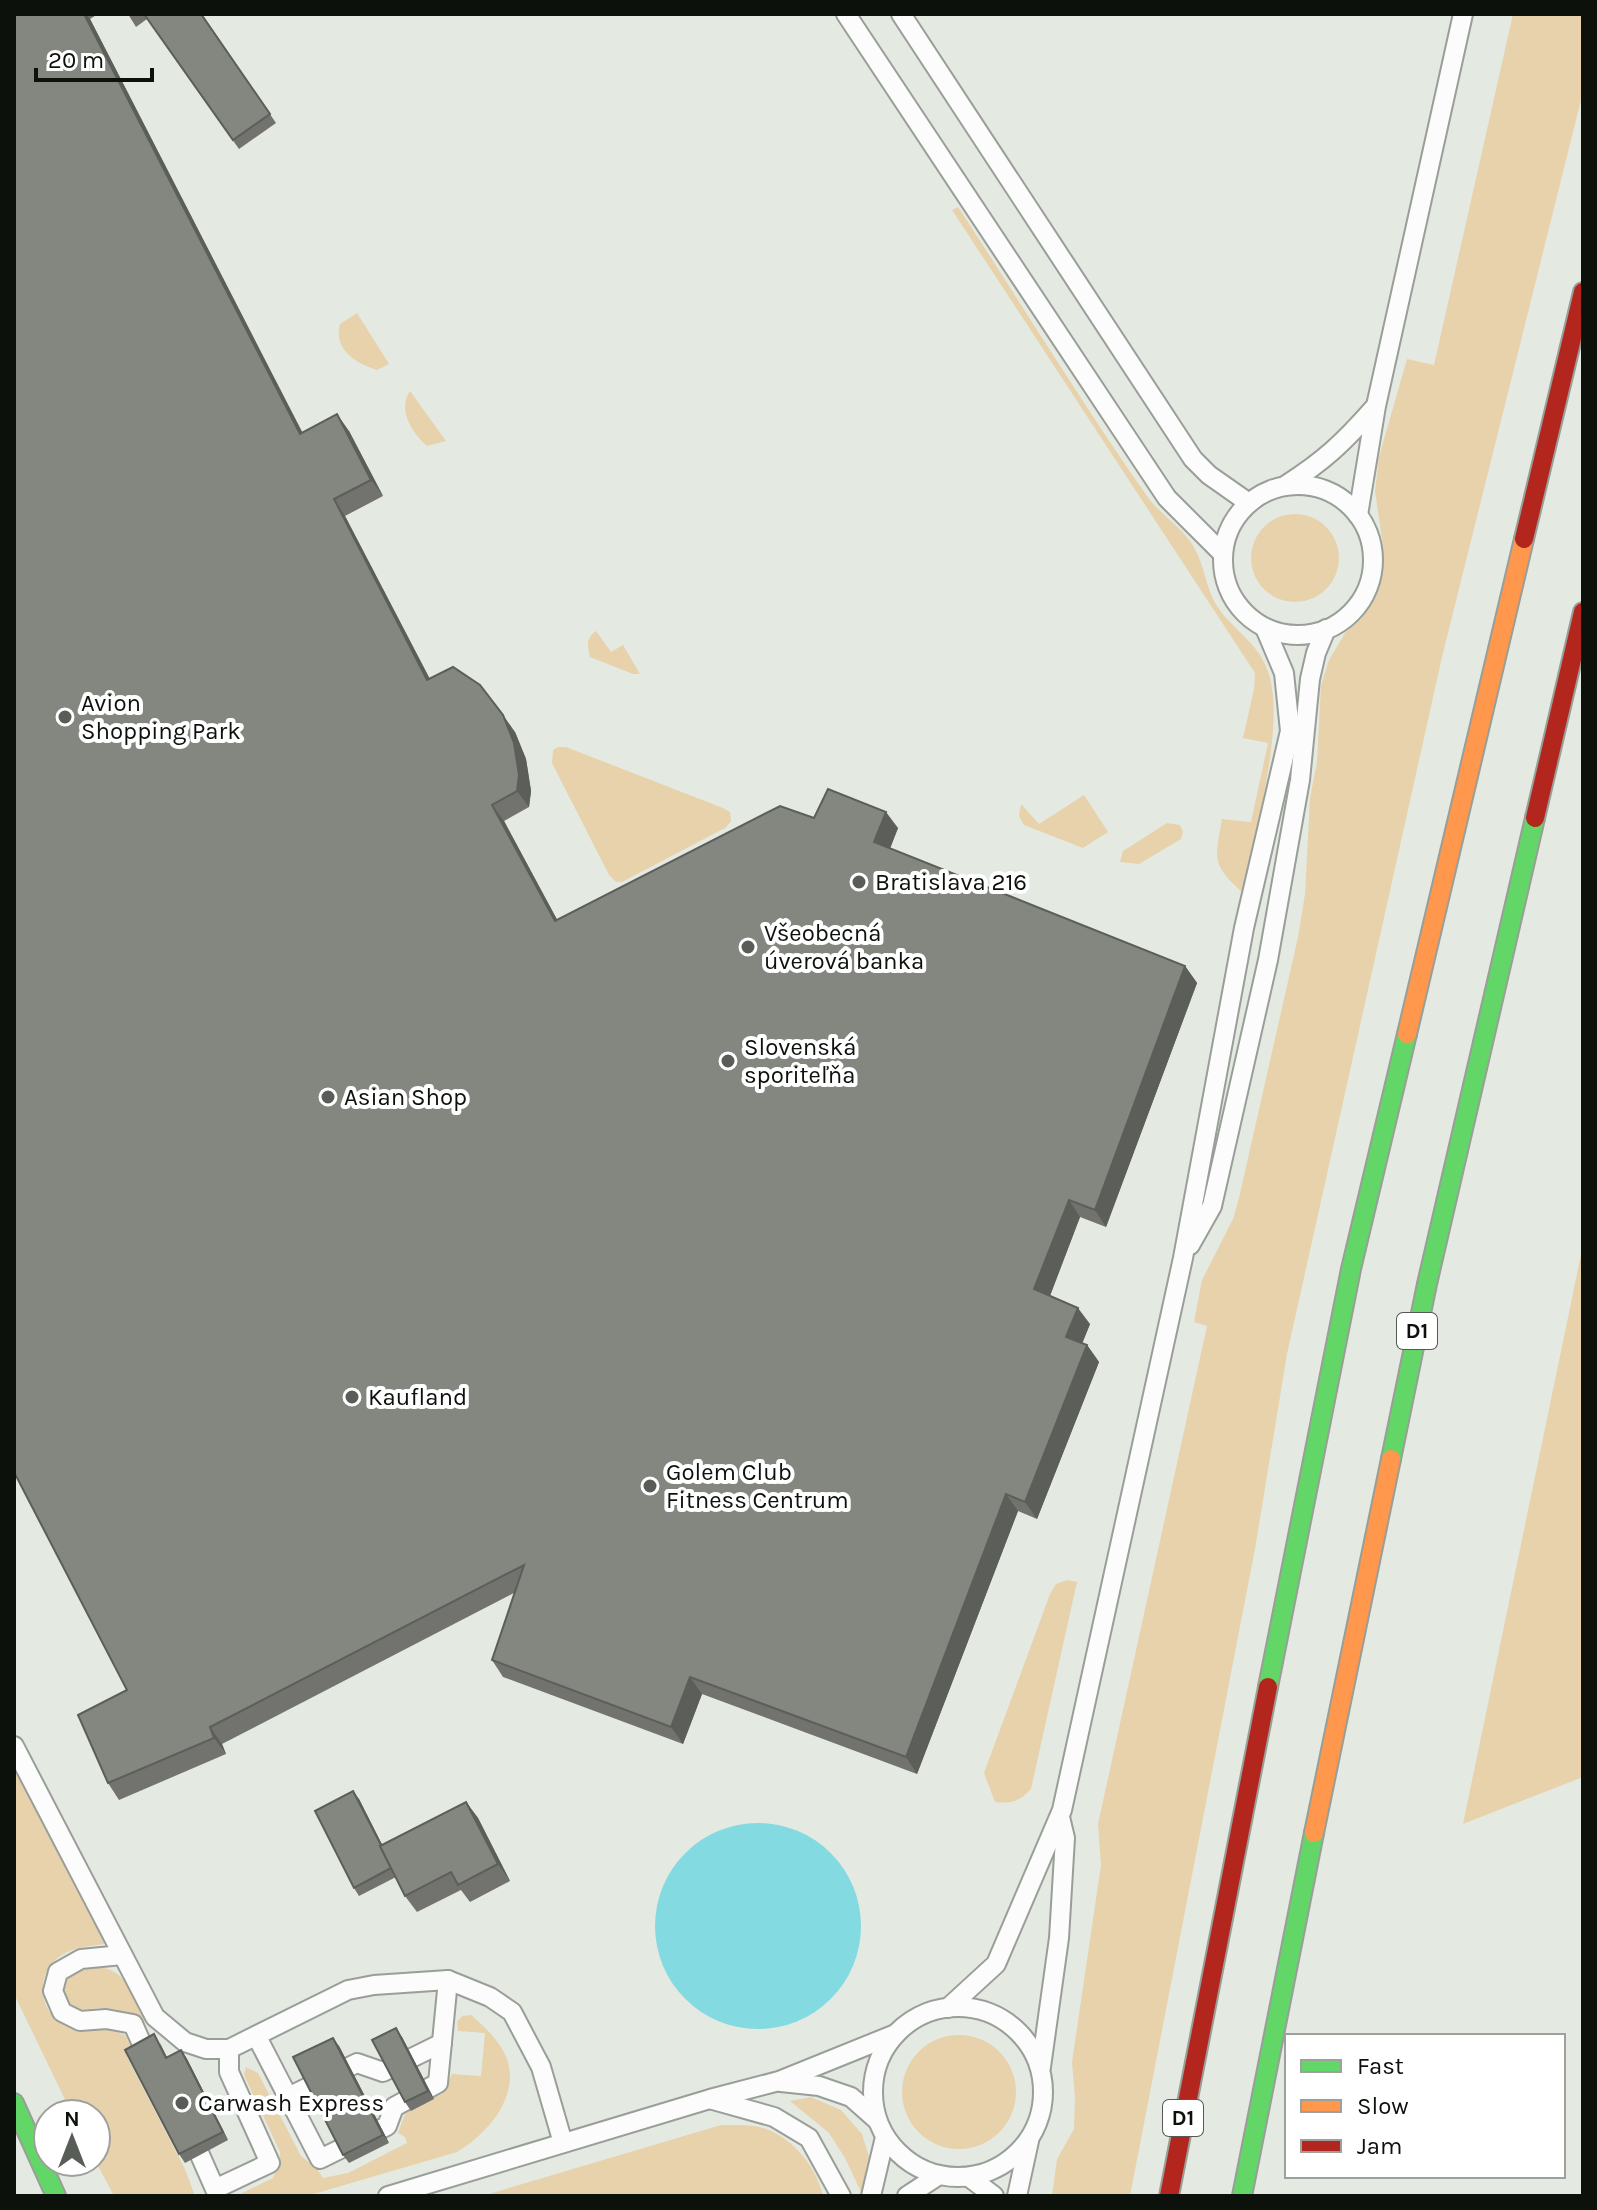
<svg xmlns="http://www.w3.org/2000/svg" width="1597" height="2210" font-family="Karla,sans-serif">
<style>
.green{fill:#e7d2ac}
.water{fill:#84dae1}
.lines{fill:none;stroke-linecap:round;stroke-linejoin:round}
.lane-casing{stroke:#999e98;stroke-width:22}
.fast-casing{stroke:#999e98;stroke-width:22}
.slow-casing{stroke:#999e98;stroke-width:22}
.jam-casing{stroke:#999e98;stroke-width:22}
.lane{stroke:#fbfcfb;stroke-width:18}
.fast{stroke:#63d668;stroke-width:18}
.slow{stroke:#ff974d;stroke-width:18}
.jam{stroke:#b3261e;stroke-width:18}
.wall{fill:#72736e}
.shaded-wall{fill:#5c5e5a}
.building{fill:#848680;stroke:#5c5e5a;stroke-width:2}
.poi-dot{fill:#585d57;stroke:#fff;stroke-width:3}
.labels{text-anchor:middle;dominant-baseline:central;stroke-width:8;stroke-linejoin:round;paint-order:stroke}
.shield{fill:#fff;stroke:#565855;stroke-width:2}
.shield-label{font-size:22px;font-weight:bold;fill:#0d110c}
.poi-label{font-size:24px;fill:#0d110c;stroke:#fff;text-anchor:start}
</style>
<rect width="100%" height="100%" fill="#e4eae2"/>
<g class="green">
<polygon points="1513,14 1583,14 1583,92 1442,657 1287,1354 1255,1549 1130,2196 1052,2196 1057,2159 1074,2129 1075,2099 1072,2062 1101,1865 1098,1824 1207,1326 1194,1322 1202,1280 1233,1219 1239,1198 1298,937 1305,894 1310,798 1317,762 1321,685 1329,660 1345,633 1361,619 1377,594 1383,569 1383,546 1375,491 1379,457 1407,359 1434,365"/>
<path d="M958,207C1021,303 1081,402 1147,496C1160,514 1180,526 1192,544C1205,564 1205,587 1217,606C1235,633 1261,643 1270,678C1284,733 1254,835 1242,892C1211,864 1215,859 1222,819L1251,822L1268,743L1243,738L1254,689L1255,673L952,210Z"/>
<path d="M357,313L389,364L377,370C355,363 333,349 340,324Z"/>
<path d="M410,391L446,441L427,446C412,433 397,409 410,391Z"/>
<circle cx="1295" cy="558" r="44"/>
<path d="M596,631L611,652L623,645L640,674H633L590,657C588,646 585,639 596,631Z"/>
<polygon points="558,747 566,747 723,808 730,812 731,821 725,828 622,882 616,882 609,875 552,763 553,750"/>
<polygon points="1084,795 1108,832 1083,848 1024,825 1019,816 1021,804 1039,824"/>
<polygon points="1167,823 1180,825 1183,832 1181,839 1139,864 1120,862 1123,851"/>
<polygon points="1583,1245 1583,1777 1463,1824"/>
<path d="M1067,1580L1077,1582L1031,1789C1020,1801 1011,1804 995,1802L984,1773L1050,1594L1056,1584Z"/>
<path d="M14,1769L105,1941L104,1944C90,1946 74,1947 62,1955C35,1971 37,2012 65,2026C78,2033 87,2029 101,2029C109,2029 117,2033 125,2035L134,2053L127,2057L185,2169L195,2196H114L96,2162V2114H72L14,1994Z"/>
<path d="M100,1967C127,1971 135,1998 147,2019L142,2024C132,2016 121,2009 107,2008C97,2007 85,2012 75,2008C69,2006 65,2000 64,1994C59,1972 86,1969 100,1967Z"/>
<path d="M471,2015C485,2027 500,2041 507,2059C520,2097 487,2134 457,2152L307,2196H236L273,2178L280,2160V2152L244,2075L246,2067L258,2073L301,2156L317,2169L323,2178L348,2173L407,2143L405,2137L398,2133L404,2116L410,2109L442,2094L452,2074L481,2076L485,2033L458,2031L457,2022L462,2016Z"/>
<circle cx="959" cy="2092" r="57"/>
<polygon points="811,2097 841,2110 862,2134 871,2163 862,2194 845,2158 829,2133 790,2101"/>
<path d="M721,2125C736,2125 752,2124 766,2129C794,2139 817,2168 823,2196H482Z"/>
</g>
<circle class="water" cx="758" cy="1926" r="103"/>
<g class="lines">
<g class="lane-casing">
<g id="lane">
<polyline points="846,14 1167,498 1223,554"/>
<polyline points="901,14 1193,459 1209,475 1249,503"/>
<circle cx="1298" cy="560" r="75"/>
<path d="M1286,485C1324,461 1344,442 1374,408"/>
<polyline points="1358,515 1376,406 1463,14"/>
<polyline points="1190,1245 1212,1206 1268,960 1300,780 1310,679 1316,653 1326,629"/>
<polyline points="14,1746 155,2017 185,2042 206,2049 229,2049 348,1990 374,1985 448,1980 490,1997 512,2012 541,2067 563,2143"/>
<polyline points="122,1955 81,1959 58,1972 53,1991 62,2012 80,2021 106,2019 133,2024 145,2051"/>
<circle cx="958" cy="2092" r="85"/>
<polyline points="948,2008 996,1964 1062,1810 1183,1258 1244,928 1290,731 1284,673 1265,628"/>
<polyline points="257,2037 320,2159 387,2126 394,2107 438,2083 448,1980"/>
<polyline points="1041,2067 1059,1938 1065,1838 1060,1817"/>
<polyline points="781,2082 819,2086 851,2097 877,2120"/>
<polyline points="288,2097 357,2063 383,2072 442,2043"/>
<polyline points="713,2100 774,2117 809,2138 841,2196"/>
<polyline points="200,2155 215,2189 270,2163 229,2072 229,2049"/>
<polyline points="969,2177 994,2196"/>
<polyline points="388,2196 710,2099 779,2081 893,2035"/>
<polyline points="871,2196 885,2137"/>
<polyline points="907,2196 939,2175"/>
<polyline points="1017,2196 1029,2141"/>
</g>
</g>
<g class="fast-casing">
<g id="fast">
<polyline points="1391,1459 1427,1284 1535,818"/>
<polyline points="1268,1687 1351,1269 1407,1034"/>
<polyline points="14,2103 56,2196"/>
<polyline points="1242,2196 1314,1833"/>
</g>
</g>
<g class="slow-casing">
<g id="slow">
<polyline points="1407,1034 1524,539"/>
<polyline points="1314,1833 1391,1459"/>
</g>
</g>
<g class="jam-casing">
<g id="jam">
<polyline points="1524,539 1583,292"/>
<polyline points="1535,818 1583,612"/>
<polyline points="1169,2196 1268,1687"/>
</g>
</g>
<use href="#lane" class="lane"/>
<use href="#fast" class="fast"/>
<use href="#slow" class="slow"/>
<use href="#jam" class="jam"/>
</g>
<g class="wall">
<polygon points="14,14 98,14 90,19 302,433 349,431 383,496 345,516 430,679 515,732 526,759 531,791 529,807 504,821 557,920 814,818 898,828 890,848 1185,966 1197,983 1106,1227 1080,1217 1050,1296 1090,1324 1082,1343 1087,1345 1099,1362 1037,1519 1018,1511 917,1774 702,1694 683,1744 503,1677 492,1660 514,1593 222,1744 226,1754 119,1800 108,1783 127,1690"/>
<polygon points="128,14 202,14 276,123 239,149 147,19 136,27"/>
<polygon points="359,1799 382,1845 466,1802 478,1818 510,1881 470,1902 461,1890 417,1912 405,1896 396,1877 359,1896 354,1888"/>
<polygon points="402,2037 434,2099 411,2111 405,2102"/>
<polygon points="160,2043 167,2057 181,2050 187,2059 228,2140 185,2163 179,2154"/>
<polygon points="339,2046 389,2143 349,2163 343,2155"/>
</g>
<g class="shaded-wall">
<polygon points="84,14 86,14 90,19 312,451 300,434"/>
<polygon points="337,414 349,431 383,496 371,480"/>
<polygon points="334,499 345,516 439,697 427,680"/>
<polygon points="503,715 515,732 526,759 531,791 529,807 517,791"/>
<polygon points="492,805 504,821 567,938 555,921"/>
<polygon points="886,812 898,828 886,859 874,842"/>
<polygon points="1185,966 1197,983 1106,1227 1095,1210"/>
<polygon points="1069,1200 1080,1217 1046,1306 1034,1289"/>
<polygon points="1078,1308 1090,1324 1078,1354 1066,1337"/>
<polygon points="1087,1345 1099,1362 1037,1519 1025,1502"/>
<polygon points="1006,1494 1018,1511 917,1774 906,1757"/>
<polygon points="690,1677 702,1694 683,1744 671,1727"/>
<polygon points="210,1727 222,1744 226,1754 214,1738"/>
<polygon points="353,1791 359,1799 398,1876 392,1867"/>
<polygon points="466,1802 478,1818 510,1881 498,1864"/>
<polygon points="396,2028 402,2037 434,2099 428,2091"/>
<polygon points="333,2038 339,2046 389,2143 383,2135"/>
<polygon points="181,2050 187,2059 228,2140 223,2132"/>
</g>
<g class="building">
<polygon points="14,14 84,14 300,434 337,414 371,480 334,499 427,680 453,667 480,685 503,715 514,743 519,775 517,791 492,805 555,921 780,806 814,818 828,789 886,812 874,842 1185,966 1095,1210 1069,1200 1034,1289 1078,1308 1066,1337 1087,1345 1025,1502 1006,1494 906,1757 690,1677 671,1727 492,1660 524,1565 210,1727 214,1738 108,1783 78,1715 127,1690 14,1472"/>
<polygon points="144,14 201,14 270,114 233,140"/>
<polygon points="353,1791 381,1845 380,1846 391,1868 354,1888 315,1811"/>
<polygon points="466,1802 498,1864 458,1885 451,1872 405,1896 380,1846"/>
<polygon points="396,2028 428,2091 405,2102 372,2040"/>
<polygon points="154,2034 166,2058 181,2050 223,2132 179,2154 125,2050"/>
<polygon points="333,2038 383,2135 343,2155 293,2057"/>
</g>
<g class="poi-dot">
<circle cx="65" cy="717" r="8"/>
<circle cx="859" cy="882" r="8"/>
<circle cx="748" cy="947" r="8"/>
<circle cx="728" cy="1061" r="8"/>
<circle cx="328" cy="1097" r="8"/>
<circle cx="352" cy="1397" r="8"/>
<circle cx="650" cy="1486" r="8"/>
<circle cx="182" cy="2103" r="8"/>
</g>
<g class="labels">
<g class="shield">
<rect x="1397" y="1313" width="40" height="36" rx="6"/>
<rect x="1163" y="2100" width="40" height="36" rx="6"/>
</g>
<g class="shield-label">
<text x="1417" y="1331">D1</text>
<text x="1183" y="2118">D1</text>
</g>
<g class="poi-label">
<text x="81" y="703">Avion<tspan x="81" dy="28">Shopping Park</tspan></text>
<text x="875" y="882">Bratislava 216</text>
<text x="764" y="933">Všeobecná<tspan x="764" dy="28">úverová banka</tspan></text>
<text x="744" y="1047">Slovenská<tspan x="744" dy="28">sporiteľňa</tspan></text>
<text x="344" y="1097">Asian Shop</text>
<text x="368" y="1397">Kaufland</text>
<text x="666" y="1472">Golem Club<tspan x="666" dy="28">Fitness Centrum</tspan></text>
<text x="198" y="2103">Carwash Express</text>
</g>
</g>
<rect width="1597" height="2210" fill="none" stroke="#0d110c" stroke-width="32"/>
<rect x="1285" y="2034" width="280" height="144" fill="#ffffff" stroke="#9ea09e" stroke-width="2"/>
<rect x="1301" y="2060" width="40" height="12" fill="#63d668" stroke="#9ea09e" stroke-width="2"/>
<text x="1357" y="2074" font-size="24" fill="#0d110c">Fast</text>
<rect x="1301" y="2100" width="40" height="12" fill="#ff974d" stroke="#9ea09e" stroke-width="2"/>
<text x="1357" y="2114" font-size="24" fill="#0d110c">Slow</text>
<rect x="1301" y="2140" width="40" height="12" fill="#b3261e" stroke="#9ea09e" stroke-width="2"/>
<text x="1357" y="2154" font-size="24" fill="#0d110c">Jam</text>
<g transform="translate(72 2138)"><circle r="38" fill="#ffffff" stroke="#9ea09e" stroke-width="2"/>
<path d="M0-6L14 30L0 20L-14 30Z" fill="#585d57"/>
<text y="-12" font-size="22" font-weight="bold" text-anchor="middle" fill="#0d110c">N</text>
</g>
<path d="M36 68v12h116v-12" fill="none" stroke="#0d110c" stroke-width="4"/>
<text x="48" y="68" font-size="24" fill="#0d110c" stroke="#ffffff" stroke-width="6" paint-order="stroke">20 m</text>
</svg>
